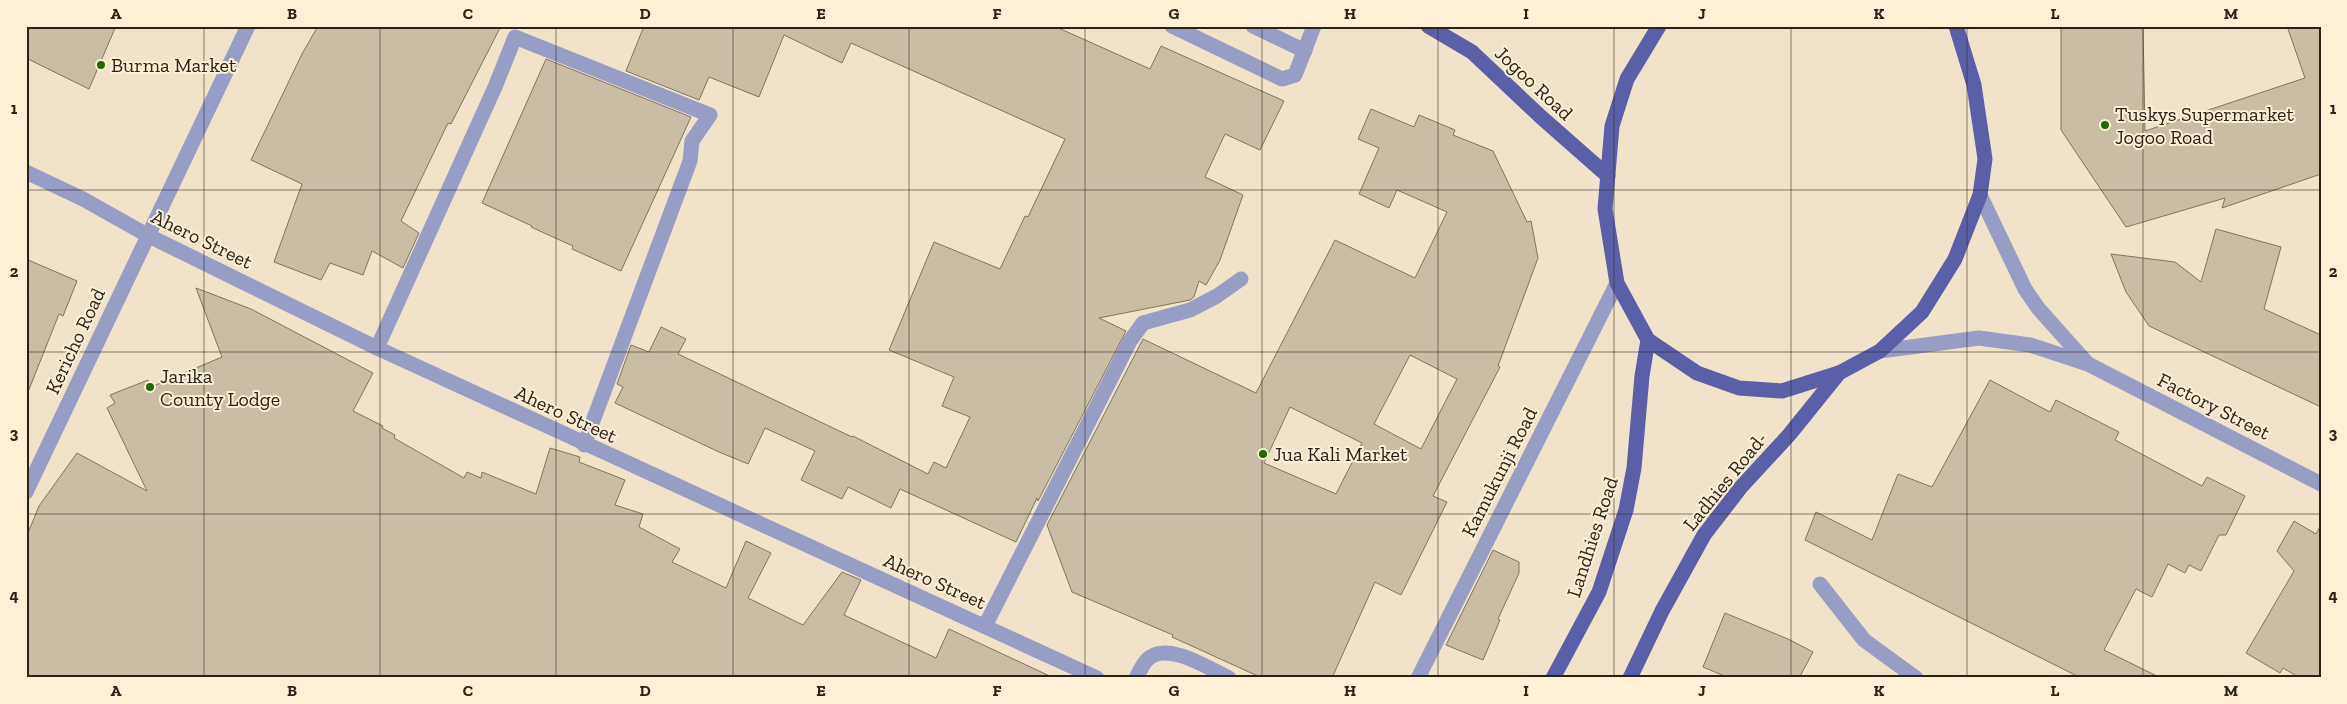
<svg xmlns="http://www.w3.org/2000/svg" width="2347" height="704" font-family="'Zilla Slab',serif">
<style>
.building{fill:#cabda5;stroke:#80745d;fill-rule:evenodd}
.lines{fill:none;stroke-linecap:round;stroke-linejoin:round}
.minor{stroke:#989dc6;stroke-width:15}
.major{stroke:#5b5fa8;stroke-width:15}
.grid{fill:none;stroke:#282219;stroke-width:1;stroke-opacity:0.55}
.poi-dot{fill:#216800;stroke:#fef0d6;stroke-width:2}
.labels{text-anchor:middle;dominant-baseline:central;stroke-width:4;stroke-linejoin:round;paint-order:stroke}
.poi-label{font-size:20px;fill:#282219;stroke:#fef0d6;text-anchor:start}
.street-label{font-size:20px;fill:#282219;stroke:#fef0d6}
.neatline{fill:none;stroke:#282219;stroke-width:2}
.grid-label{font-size:16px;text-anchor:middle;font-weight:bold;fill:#282219}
</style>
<rect width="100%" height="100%" fill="#f1e3c9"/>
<g class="building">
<polygon points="26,26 116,26 89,89 26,58"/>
<polygon points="318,26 501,26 451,124 448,123 401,221 419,233 403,268 372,251 363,275 330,263 321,280 274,262 302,184 251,160 302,54"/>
<polygon points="644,26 1054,26 1150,69 1161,46 1284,101 1260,150 1225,134 1205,177 1243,195 1220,260 1206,285 1199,281 1194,297 1190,300 1099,318 1126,331 1038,501 1037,498 1016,542 900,489 891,508 848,487 842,499 801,480 815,451 765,428 748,464 719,452 615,403 623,387 617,384 631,345 649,352 661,327 686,339 678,354 852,437 853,436 928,474 934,462 946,468 970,417 942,406 954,377 889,350 934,242 1000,269 1025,216 1028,217 1065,139 851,43 842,63 784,35 759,97 709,77 699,100 626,71"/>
<polygon points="2061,26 2143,26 2145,131 2305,78 2287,26 2321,26 2321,174 2222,208 2225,198 2126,227 2061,130"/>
<polygon points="546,59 691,117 621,271 572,249 573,246 531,227 532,226 482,203"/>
<path d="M1371,109L1414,127L1419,115L1455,130L1453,135L1493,151L1527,222L1531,221L1538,258L1498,366L1500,367L1433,496L1447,502L1401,595L1375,582L1332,678H1262L1172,637L1173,635L1072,592L1047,525L1143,339L1256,393L1335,240L1415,278L1447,212L1397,190L1389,208L1359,194L1379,148L1358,139ZM1410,355L1457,379L1421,449L1374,424ZM1290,407L1362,443L1336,494L1264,463Z"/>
<polygon points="2216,229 2281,247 2264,309 2321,335 2321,407 2149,326 2126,292 2111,254 2175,262 2201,282"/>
<polygon points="26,259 77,281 63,316 59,314 28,392"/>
<polygon points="196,288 251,309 373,373 353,411 383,426 382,428 395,435 394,438 464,478 467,472 481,478 482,472 536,494 550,448 580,457 579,462 625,480 615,505 643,514 639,527 680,549 672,562 726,588 746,541 771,553 748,598 803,625 842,572 861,580 844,615 936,658 949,629 1054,678 26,678 26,538 39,506 77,453 147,491 107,408 115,403 110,395 148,380 151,387 222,357"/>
<polygon points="1990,380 2050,412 2056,400 2119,432 2115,440 2202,486 2207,477 2245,496 2226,535 2219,535 2201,571 2189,565 2185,573 2168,564 2152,597 2136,589 2104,650 2161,678 2081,678 1805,540 1816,512 1872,540 1898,474 1932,487"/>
<polygon points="2294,521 2316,534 2321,525 2321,678 2300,678 2283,668 2280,673 2246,653 2294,571 2277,551"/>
<polygon points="1493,550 1519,562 1519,573 1498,619 1500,620 1483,660 1446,645"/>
<polygon points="1725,613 1788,639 1813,652 1799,678 1729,678 1703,667"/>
</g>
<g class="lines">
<g class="minor">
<polyline points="1172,26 1282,79 1295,75 1314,26"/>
<polyline points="1253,26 1305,51"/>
<polyline points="26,172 83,199 147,235 377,348 1097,678"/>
<polyline points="1980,195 2025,289 2038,308 2087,363"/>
<polyline points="377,348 495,87 515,37 710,115 692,141 690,161 584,445"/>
<polyline points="1880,351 1979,338 2030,345 2088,364 2321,484"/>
<polyline points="26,492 248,26"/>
<polyline points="1820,584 1864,640 1916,678"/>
<polyline points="985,626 1130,341 1143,323 1190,310 1217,296 1241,279"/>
<path d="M1136,678C1139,672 1142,666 1146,661C1164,639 1208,668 1229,678"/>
<polyline points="1418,678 1617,283"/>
</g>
<g class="major">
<polyline points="1428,26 1472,52 1541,117 1608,176"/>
<polyline points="1659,26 1627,79 1612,126 1605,209 1617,283 1648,340 1697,373 1739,388 1782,391 1839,373 1880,351 1922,312 1955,259 1980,195 1985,159 1974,85 1956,26"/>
<polyline points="1553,678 1599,592 1626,510 1634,468 1642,376 1648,340"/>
<polyline points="1630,678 1662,611 1704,535 1741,487 1789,435 1839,373"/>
</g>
</g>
<path class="grid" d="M204,26V678M380,26V678M556,26V678M733,26V678M909,26V678M1085,26V678M1262,26V678M1438,26V678M1614,26V678M1791,26V678M1967,26V678M2143,26V678M26,190H2321M26,352H2321M26,514H2321"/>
<g class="poi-dot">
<circle cx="101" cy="65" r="5"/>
<circle cx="2105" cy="125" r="5"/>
<circle cx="150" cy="387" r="5"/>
<circle cx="1263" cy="454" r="5"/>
</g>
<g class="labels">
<g class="poi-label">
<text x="111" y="65">Burma Market</text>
<text x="2115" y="114">Tuskys Supermarket<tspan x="2115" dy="23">Jogoo Road</tspan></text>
<text x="160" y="376">Jarika<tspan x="160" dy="23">County Lodge</tspan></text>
<text x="1273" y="454">Jua Kali Market</text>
</g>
<g class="street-label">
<text transform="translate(1534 83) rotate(43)">Jogoo Road</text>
<text transform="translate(202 239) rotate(26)">Ahero Street</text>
<text transform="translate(75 341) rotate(-65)">Kericho Road</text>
<text transform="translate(2214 406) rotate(27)">Factory Street</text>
<text transform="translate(566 414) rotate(25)">Ahero Street</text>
<text transform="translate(1499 472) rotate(-63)">Kamukunji Road</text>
<text transform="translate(1725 481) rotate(-51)">Ladhies Road-</text>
<text transform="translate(1592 537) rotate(-72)">Landhies Road</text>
<text transform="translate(935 581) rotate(24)">Ahero Street</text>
</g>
</g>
<rect width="2347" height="704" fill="none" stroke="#fef0d6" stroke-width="55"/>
<rect x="28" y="28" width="2292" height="648" class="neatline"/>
<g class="grid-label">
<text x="116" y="19">A</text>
<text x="292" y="19">B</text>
<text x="468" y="19">C</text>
<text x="645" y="19">D</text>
<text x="821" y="19">E</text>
<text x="997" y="19">F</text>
<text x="1174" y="19">G</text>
<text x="1350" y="19">H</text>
<text x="1526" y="19">I</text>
<text x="1702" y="19">J</text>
<text x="1879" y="19">K</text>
<text x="2055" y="19">L</text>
<text x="2231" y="19">M</text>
<text x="14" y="114">1</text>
<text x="2333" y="114">1</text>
<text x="14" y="277">2</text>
<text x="2333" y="277">2</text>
<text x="14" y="439">3</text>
<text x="2333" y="439">3</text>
<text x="14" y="601">4</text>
<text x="2333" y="601">4</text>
<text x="116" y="696">A</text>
<text x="292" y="696">B</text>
<text x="468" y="696">C</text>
<text x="645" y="696">D</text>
<text x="821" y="696">E</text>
<text x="997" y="696">F</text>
<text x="1174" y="696">G</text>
<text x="1350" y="696">H</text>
<text x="1526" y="696">I</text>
<text x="1702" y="696">J</text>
<text x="1879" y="696">K</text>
<text x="2055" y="696">L</text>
<text x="2231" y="696">M</text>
</g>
</svg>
